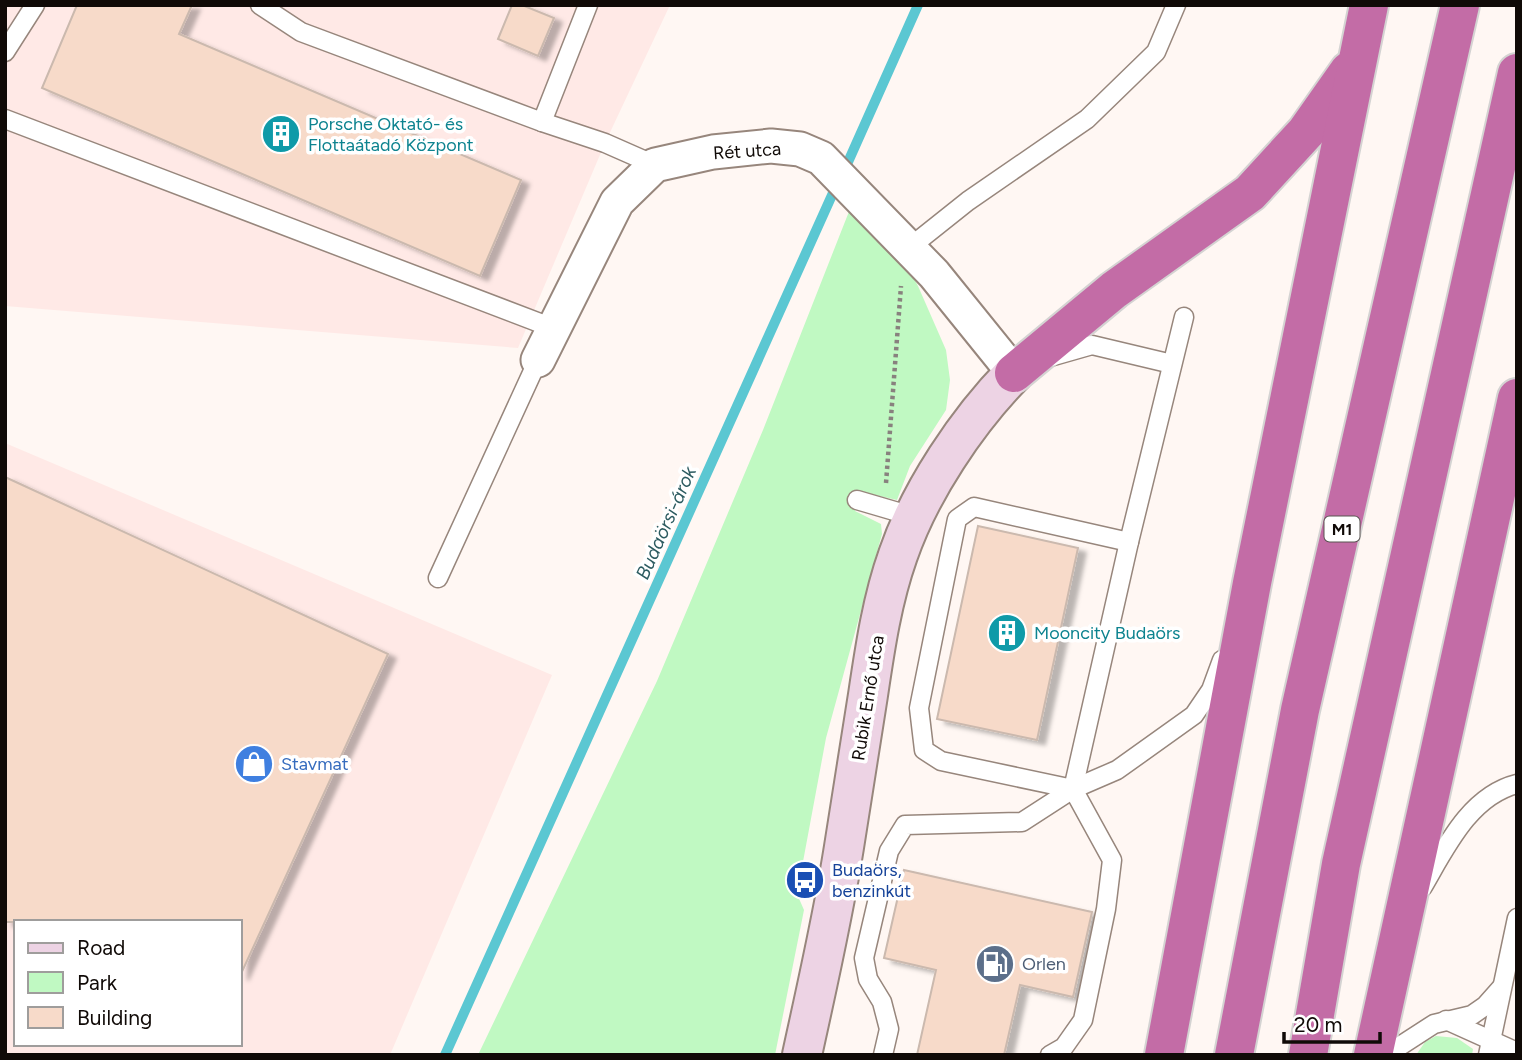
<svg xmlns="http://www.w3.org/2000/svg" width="1522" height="1060" font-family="Figtree,sans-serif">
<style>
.industrial{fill:#ffe9e6;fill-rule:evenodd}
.green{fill:#c0f9c2}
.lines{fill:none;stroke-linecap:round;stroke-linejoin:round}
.stream{stroke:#5bc7d2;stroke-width:10}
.building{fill:#f7dac9;stroke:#cbb9ae;stroke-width:2;filter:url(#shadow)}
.lane-casing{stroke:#97867c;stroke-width:21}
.street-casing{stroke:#97867c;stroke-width:37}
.secondary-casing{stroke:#97867c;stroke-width:42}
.highway-casing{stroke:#d4d3d2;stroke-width:42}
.path{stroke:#88817e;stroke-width:4.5;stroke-dasharray:3.5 3.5;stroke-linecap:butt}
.lane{stroke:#fff;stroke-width:18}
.street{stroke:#fff;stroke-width:33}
.secondary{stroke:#edd3e4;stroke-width:38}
.highway{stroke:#c36ca6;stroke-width:38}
.labels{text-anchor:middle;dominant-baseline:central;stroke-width:7;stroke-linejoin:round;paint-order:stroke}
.shield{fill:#fff;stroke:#585451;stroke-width:2}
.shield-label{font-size:16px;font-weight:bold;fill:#100a07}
.culture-label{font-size:18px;fill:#0d838f;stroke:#fff;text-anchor:start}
.street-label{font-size:18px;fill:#100a07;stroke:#fff}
.shop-label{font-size:18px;fill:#366cbe;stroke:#fff;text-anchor:start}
.transit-label{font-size:18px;fill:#164399;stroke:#fff;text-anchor:start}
.service-label{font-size:18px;fill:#4e5e75;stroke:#fff;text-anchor:start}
.water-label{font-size:19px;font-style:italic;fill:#2c5b60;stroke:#fff}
</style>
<defs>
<filter id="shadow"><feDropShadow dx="8" dy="4.5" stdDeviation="2" flood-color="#0004"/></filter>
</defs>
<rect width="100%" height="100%" fill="#fff7f3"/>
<g class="industrial">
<polygon points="5,5 670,5 605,143 518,348 5,306"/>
<path d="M5,443L552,675L390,1055H5ZM16,922H240V1044H16Z"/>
</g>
<g class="green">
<polygon points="850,209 903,258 918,286 946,350 950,380 946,410 910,466 897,500 858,491 855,511 881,524 882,534 826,738 797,894 804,910 775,1055 478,1055 657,681 763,430"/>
<polygon points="1436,1036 1457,1038 1473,1049 1472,1055 1416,1055 1425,1042"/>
</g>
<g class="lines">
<g class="stream">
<polyline points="844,171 918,5"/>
<polyline points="445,1055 837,184"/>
</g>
</g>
<g class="building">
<polygon points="77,5 192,5 179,34 521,180 480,276 42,88"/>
<polygon points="512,5 522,5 554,18 538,56 498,39"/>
<polygon points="5,477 388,654 240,976 240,922 5,922"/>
<polygon points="978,526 1078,548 1037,740 937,719"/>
<polygon points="904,870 1092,912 1073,997 1020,985 1004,1055 917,1055 936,970 884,958"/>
</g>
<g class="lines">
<g class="lane-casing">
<g id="lane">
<polyline points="260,5 301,32 542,122 605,143 655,165"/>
<polyline points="5,52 35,5"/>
<polyline points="5,119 553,328"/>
<polyline points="542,122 588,5"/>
<polyline points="909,248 968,201 1087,119 1156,52 1176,5"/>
<polyline points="1050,357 1092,345 1172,364"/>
<polyline points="857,500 915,517"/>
<polyline points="438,578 538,360"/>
<polyline points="1073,789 941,761 924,750 919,708 957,519 974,507 1129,542"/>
<path d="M1422,888C1445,849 1469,796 1517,784"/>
<polyline points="1446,1020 1517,1052"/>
<polyline points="883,1055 889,1029 882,1002 868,979 864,958 889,851 905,825 1022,822 1073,789 1117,770 1194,715 1211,690 1222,660"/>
<polyline points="1050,1055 1064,1047 1083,1020 1106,909 1112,860 1073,789 1129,542 1184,317"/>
<polyline points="1386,1055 1434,1024 1472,1015 1485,1006 1501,988"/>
<polyline points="1488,1055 1517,918"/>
</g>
</g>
<g class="street-casing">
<polyline id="street" points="538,360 617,202 655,165 713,152 771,146 800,149 821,158 934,274 1014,373"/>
</g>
<g class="secondary-casing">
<path id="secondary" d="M802,1055C817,986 833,917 844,847C852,796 860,746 868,695C875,648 882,600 898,555C920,491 967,421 1014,373"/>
</g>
<g class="highway-casing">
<g id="highway">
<polyline points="1014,373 1114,290 1250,193 1306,132 1349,71"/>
<polyline points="1164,1055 1252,583 1369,5"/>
<polyline points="1234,1055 1300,710 1460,5"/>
<polyline points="1308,1055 1341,864 1517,73"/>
<polyline points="1373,1055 1517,398"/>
</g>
</g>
<polyline class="path" points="886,483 901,286"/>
<use href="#lane" class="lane"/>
<use href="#street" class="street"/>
<use href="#secondary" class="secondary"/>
<use href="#highway" class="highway"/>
</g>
<defs>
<g id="building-disc" transform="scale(2.0125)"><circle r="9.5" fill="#0f9aa8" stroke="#fff"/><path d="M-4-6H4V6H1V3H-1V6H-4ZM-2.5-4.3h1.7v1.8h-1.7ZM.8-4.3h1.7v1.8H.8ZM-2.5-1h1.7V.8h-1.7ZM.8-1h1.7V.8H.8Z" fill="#fff"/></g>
<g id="shop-disc" transform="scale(2.0125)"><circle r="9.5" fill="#3f7fe0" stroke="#fff"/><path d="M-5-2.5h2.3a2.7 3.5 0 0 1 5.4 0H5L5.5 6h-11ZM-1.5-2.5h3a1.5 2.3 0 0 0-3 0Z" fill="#fff"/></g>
<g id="bus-disc" transform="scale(2.0125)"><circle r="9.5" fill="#1a4fb4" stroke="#fff"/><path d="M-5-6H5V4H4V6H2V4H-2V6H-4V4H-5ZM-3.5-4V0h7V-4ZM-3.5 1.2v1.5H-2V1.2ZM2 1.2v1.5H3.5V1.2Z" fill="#fff"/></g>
<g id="fuel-disc" transform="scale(2.0125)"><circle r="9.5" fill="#5c6f8a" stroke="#fff"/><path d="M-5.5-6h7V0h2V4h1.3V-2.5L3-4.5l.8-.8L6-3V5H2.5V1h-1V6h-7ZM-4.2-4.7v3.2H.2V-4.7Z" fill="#fff"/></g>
</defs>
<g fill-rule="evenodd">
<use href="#building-disc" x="281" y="134"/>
<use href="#building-disc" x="1007" y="633"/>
<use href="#shop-disc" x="254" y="764"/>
<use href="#bus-disc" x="805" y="880"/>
<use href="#fuel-disc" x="995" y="964"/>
</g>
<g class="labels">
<rect class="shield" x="1324.5" y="516.5" width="35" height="25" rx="5"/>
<g class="shield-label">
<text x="1342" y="529">M1</text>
</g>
<g class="culture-label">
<text x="308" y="124">Porsche Oktató- és<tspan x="308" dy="21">Flottaátadó Központ</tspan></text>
<text x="1034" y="633">Mooncity Budaörs</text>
</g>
<g class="street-label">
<text transform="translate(747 151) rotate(-4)">Rét utca</text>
<text transform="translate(868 698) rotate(-81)">Rubik Ernő utca</text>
</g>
<g class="shop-label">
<text x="281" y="764">Stavmat</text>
</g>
<g class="transit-label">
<text x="832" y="870">Budaörs,<tspan x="832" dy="21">benzinkút</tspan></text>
</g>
<g class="service-label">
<text x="1022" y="964">Orlen</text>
</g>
<g class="water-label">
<text transform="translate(666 523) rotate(-66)">Budaörsi-árok</text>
</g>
</g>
<rect width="1522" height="1060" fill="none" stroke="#100a07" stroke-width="14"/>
<rect x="14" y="920" width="228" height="126" fill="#ffffff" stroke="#9f9d9c" stroke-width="2"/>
<rect x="28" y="943" width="35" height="10" fill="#edd3e4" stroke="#9f9d9c" stroke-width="2"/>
<text x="77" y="955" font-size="21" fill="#100a07">Road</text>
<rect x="28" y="972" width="35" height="21" fill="#c0f9c2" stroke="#9f9d9c" stroke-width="2"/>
<text x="77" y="990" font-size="21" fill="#100a07">Park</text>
<rect x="28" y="1007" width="35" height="21" fill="#f7dac9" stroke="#9f9d9c" stroke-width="2"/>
<text x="77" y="1025" font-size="21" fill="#100a07">Building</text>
<path d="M1284 1032v10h96v-10" fill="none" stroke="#100a07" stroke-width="3.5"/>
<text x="1294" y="1032" font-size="21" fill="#100a07" stroke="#ffffff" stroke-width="5" paint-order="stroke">20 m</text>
</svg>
